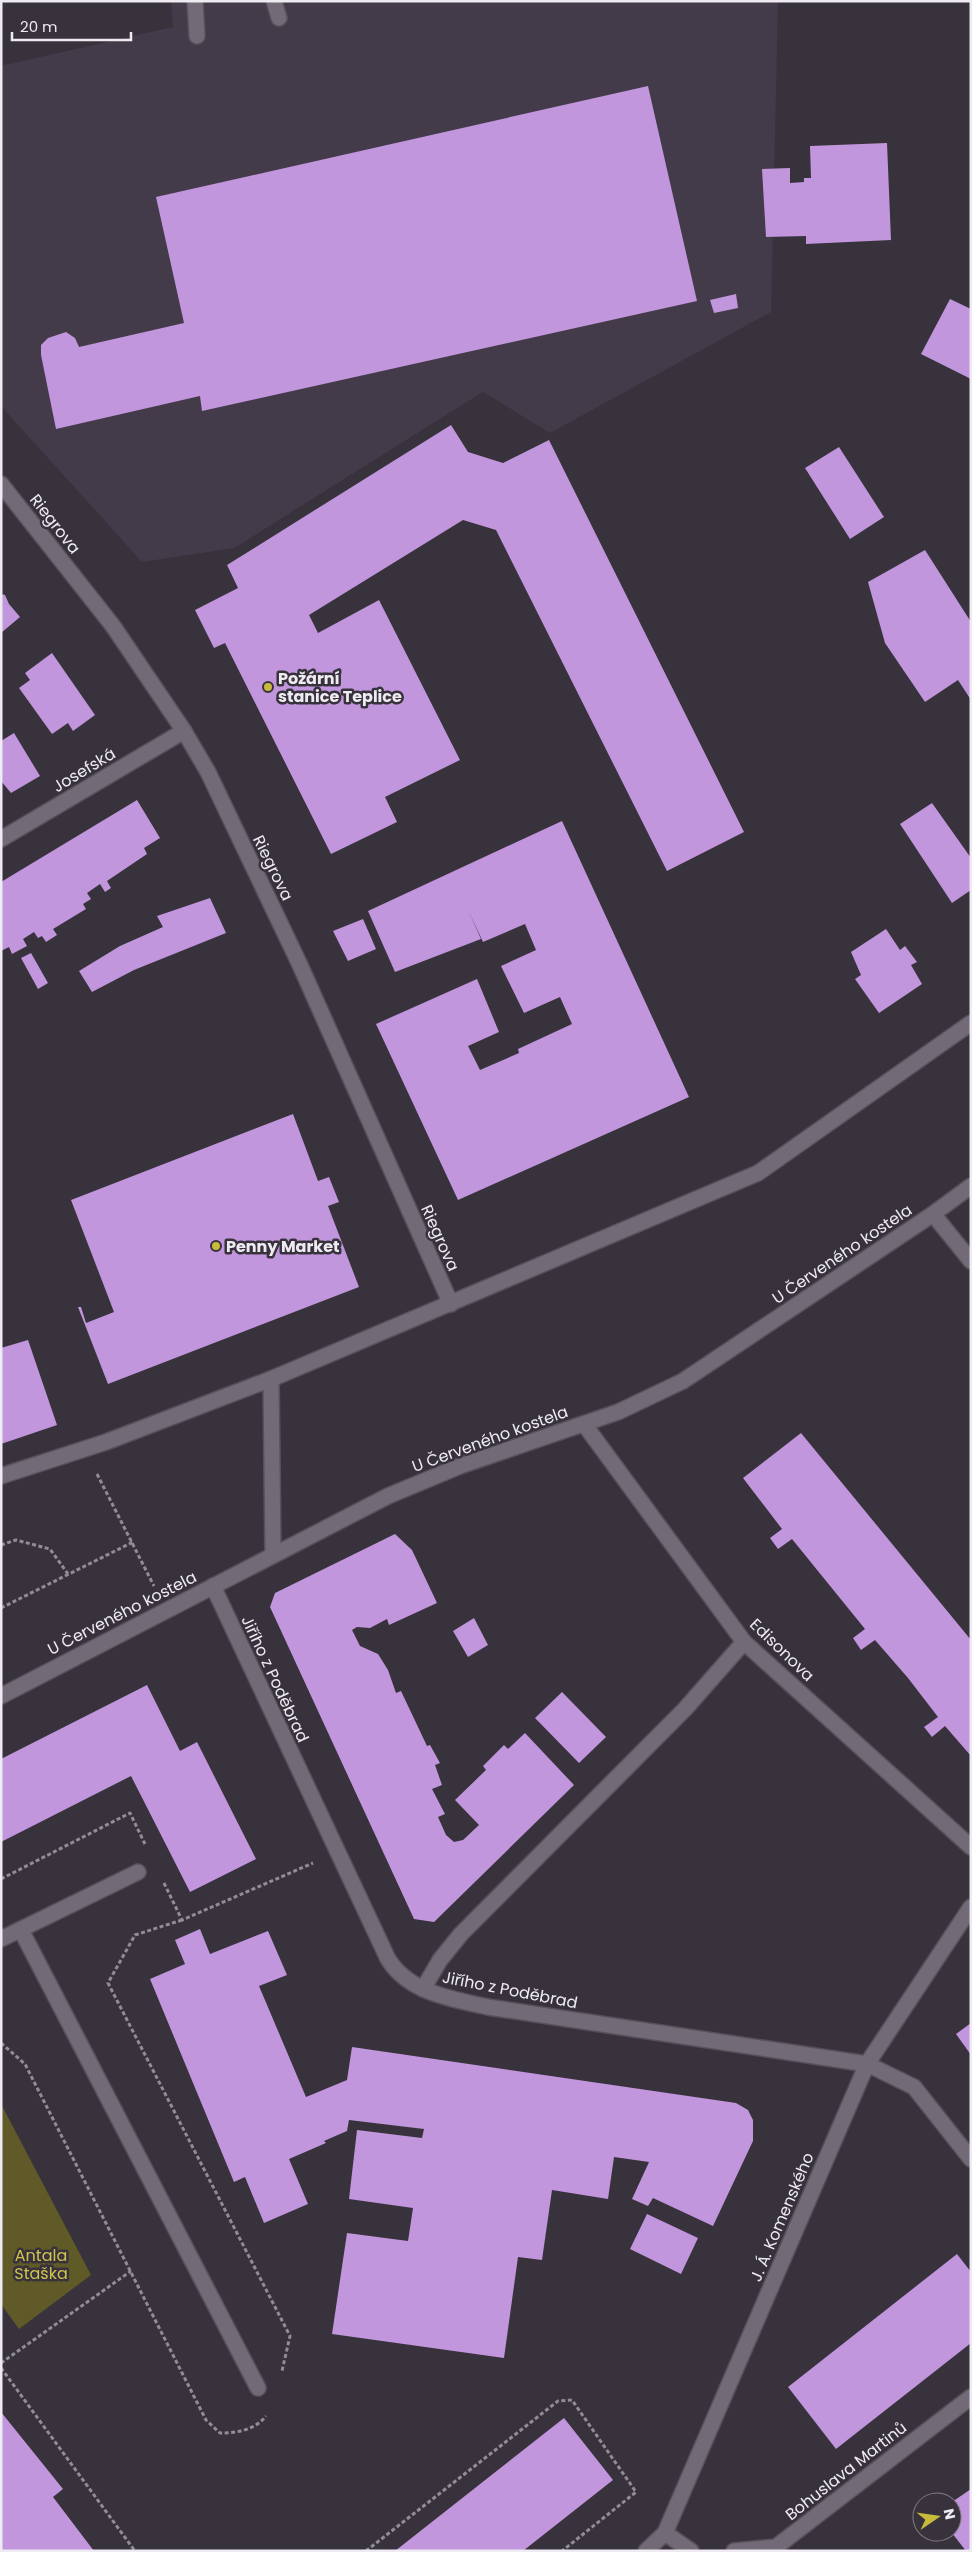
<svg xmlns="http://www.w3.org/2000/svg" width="972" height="2552" font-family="Poppins,sans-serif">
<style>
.built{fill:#443b4a}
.green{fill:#5f5a27}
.building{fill:#c196dc}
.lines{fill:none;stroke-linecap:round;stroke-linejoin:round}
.minor-casing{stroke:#555059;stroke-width:18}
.path{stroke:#928d95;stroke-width:3;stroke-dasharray:4 2.5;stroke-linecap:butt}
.minor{stroke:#726b77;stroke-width:15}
.poi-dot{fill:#c8bb3b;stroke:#38323c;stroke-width:2}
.labels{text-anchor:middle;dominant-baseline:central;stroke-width:5;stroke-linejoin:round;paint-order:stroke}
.street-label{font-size:16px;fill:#efebf2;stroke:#38323c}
.poi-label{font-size:16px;font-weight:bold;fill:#efebf2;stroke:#38323c;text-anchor:start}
.park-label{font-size:16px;fill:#d1c44d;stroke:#38323c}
</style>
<rect width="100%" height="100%" fill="#38323c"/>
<polygon class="built" points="171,1 778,1 771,312 550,433 483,392 234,548 142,562 1,406 1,66 173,27"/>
<polygon class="green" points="1,2104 91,2275 19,2329 1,2304"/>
<g class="building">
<polygon points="648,86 697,301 202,411 200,396 56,429 41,355 41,345 48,338 66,332 75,338 79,347 184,323 156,197"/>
<polygon points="887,143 891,240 806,244 806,236 766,237 762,169 790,168 790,183 804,182 804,178 811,178 810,146"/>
<polygon points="736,294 738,308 714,313 710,300"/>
<polygon points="950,299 971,309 971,379 921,354"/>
<polygon points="451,425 468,452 503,463 549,440 744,832 667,871 496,530 463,520 309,615 318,633 379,600 460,760 385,797 397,822 331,854 225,643 214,648 195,610 238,588 227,565"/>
<polygon points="839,447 884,517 850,539 805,468"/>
<polygon points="925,550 971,622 971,700 958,680 925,702 885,643 868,582"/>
<polygon points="1,594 5,595 9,604 20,617 1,633"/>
<polygon points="52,653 95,715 73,731 68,723 52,734 19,688 30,680 25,673"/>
<polygon points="14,733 40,776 11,793 1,781 1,741"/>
<polygon points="137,800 160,838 144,848 147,854 107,881 111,888 105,892 100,884 87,893 91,899 83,904 86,909 53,929 57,935 46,942 42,936 38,938 34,932 23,939 27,946 12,954 9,947 1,951 1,882"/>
<polygon points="932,803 971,858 971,890 952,903 900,824"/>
<polygon points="562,821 689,1097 458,1200 376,1024 477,979 499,1032 468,1046 480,1070 519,1053 518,1049 572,1024 560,997 524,1013 501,966 536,950 525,924 483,942 469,912 481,939 395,972 368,911"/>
<polygon points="210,898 226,933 134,970 92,992 79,971 120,946 163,927 157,916"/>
<polygon points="363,919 376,949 348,961 333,931"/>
<polygon points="886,929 900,950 905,946 917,962 911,965 922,984 879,1013 855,979 861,975 851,952"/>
<polygon points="31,953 48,983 38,989 21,958"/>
<polygon points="293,1114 318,1181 329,1177 339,1202 328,1206 359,1287 108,1384 78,1307 81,1307 86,1323 114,1312 71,1200"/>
<polygon points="28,1340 57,1425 1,1444 1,1348"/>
<polygon points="801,1433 971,1640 971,1756 945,1726 932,1737 924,1727 938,1717 908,1678 875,1640 861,1650 853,1638 865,1629 792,1539 778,1549 770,1538 782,1529 743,1478"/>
<polygon points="395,1534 412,1550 437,1603 389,1625 387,1619 370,1628 357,1627 352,1630 360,1646 378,1654 388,1670 396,1693 401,1691 427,1746 430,1745 440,1763 435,1765 442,1785 432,1789 445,1814 438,1817 446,1835 454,1842 463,1840 479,1825 455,1800 486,1770 483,1766 504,1745 508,1749 525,1733 574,1785 434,1922 414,1919 270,1607 275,1593"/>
<polygon points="474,1618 488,1645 468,1657 453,1631"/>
<polygon points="147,1685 180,1751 197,1742 256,1859 190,1892 131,1776 1,1842 1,1759"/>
<polygon points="562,1692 606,1737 579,1763 535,1718"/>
<polygon points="200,1929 210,1954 268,1931 287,1975 259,1986 306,2097 347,2080 352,2047 736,2103 748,2110 753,2120 753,2141 713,2226 653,2198 648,2206 632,2199 649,2162 614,2157 608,2199 552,2190 542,2260 518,2257 504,2358 332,2334 347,2233 408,2241 413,2208 349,2199 357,2130 422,2138 424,2129 349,2120 347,2131 324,2141 326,2143 289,2159 308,2204 264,2223 245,2177 234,2182 150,1979 185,1964 175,1940"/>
<polygon points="971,2023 971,2055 956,2034"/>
<polygon points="647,2214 698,2238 681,2274 630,2249"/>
<polygon points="957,2254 971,2272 971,2343 836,2449 788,2387"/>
<polygon points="1,2412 63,2489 53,2497 94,2551 1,2551"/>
<polygon points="564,2418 613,2480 528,2547 523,2551 395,2551"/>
<polygon points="971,2489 971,2551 966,2551 952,2533 952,2502"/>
</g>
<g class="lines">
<g class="minor-casing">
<g id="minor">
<polyline points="195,1 197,36"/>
<polyline points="274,1 279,18"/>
<polyline points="1,484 113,626 184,731 208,772 300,965 451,1304"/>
<polyline points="1,839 184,731"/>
<polyline points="933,1214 971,1261"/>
<polyline points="271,1379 273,1555"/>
<polyline points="584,1424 744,1642 971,1847"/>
<polyline points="1,1476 106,1442 271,1379 758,1173 971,1023"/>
<path d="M213,1586L388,1959C409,1993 452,1999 488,2007L867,2064L914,2087L971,2159"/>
<polyline points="1,1696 388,1496 460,1466 618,1412 683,1381 933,1214 971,1186"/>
<polyline points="21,1930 258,2388"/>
<polyline points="1,1939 138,1872"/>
<polyline points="423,1989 440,1960 461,1934 685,1709 744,1642"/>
<polyline points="665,2533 691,2551"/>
<polyline points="646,2551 665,2533 867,2064 971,1907"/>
<polyline points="734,2551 776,2547 971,2397"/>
</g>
</g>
<g class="path">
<polyline points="97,1474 154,1586"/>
<polyline points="1,1545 16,1540 50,1549 68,1574"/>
<polyline points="1,1608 133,1542"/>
<polyline points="1,1879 130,1813 145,1844"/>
<polyline points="164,1883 182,1920 313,1863"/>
<polyline points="182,1920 135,1935 108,1983 290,2336 282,2371"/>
<path d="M1,2043L25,2064L206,2420L220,2433C237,2433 255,2430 266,2416"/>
<polyline points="1,2363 131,2271"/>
<polyline points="1,2368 135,2551"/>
<polyline points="366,2551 558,2401 572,2400 636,2492 562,2551"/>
</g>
<use href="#minor" class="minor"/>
</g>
<g class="poi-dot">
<circle cx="268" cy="687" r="5"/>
<circle cx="216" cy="1246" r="5"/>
</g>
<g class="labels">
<g class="street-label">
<text transform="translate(55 524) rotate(52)">Riegrova</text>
<text transform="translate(84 770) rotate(-31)">Josefská</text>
<text transform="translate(273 868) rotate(64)">Riegrova</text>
<text transform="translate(440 1238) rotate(66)">Riegrova</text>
<text transform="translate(842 1254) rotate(-34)">U Červeného kostela</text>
<text transform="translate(490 1439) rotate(-20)">U Červeného kostela</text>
<text transform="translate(122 1613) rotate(-27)">U Červeného kostela</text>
<text transform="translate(782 1650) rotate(44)">Edisonova</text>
<text transform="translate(275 1679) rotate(65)">Jiřího z Poděbrad</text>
<text transform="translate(510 1990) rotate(11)">Jiřího z Poděbrad</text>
<text transform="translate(782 2217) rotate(-67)">J. Á. Komenského</text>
<text transform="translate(846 2471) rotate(-38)">Bohuslava Martinů</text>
</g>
<g class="poi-label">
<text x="278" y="678">Požární<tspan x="278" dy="18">stanice Teplice</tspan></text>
<text x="226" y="1246">Penny Market</text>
</g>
<g class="park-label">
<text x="41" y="2255">Antala<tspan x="41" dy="18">Staška</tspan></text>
</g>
</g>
<rect width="972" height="2552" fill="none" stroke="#efebf2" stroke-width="5"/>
<g transform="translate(937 2517) rotate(77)"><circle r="24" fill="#38323c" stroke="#817c85"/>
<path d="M0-4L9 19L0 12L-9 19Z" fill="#c8bb3b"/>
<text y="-8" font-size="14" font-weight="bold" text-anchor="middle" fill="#efebf2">N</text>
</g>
<path d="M12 32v8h119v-8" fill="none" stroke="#efebf2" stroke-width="2.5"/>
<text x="20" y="32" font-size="15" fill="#efebf2" stroke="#38323c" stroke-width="4" paint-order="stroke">20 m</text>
</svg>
